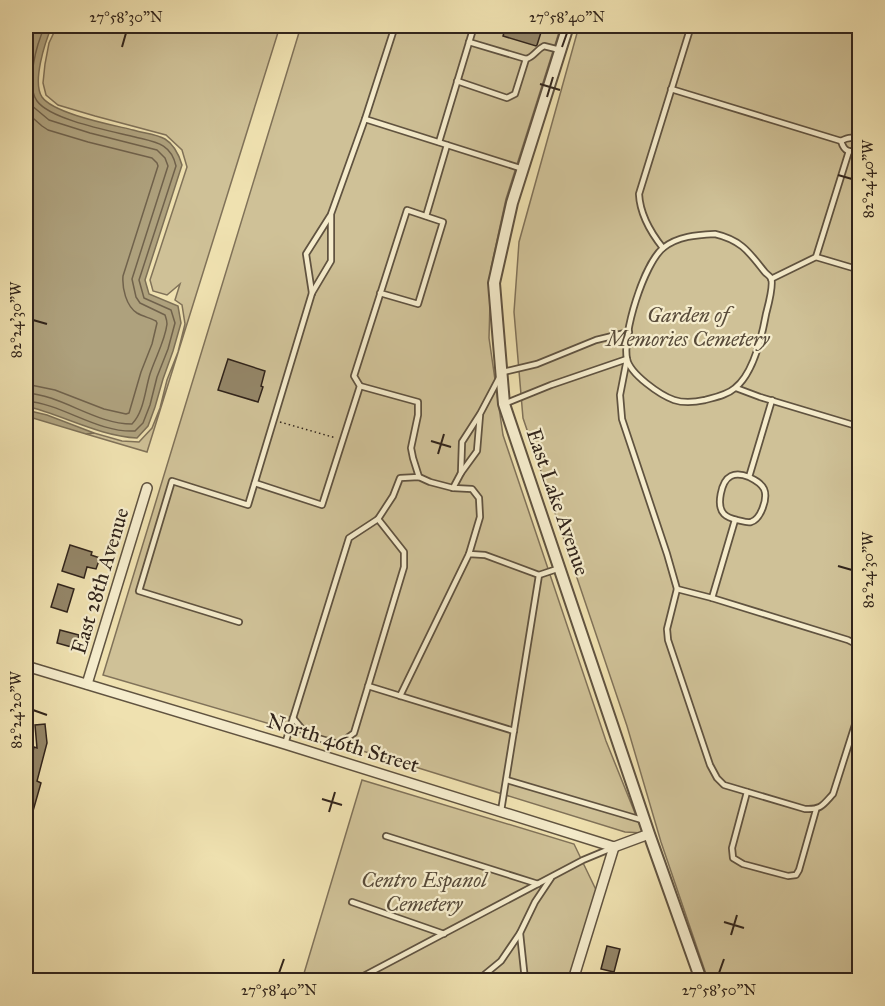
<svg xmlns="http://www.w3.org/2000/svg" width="885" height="1006" font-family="'IM FELL Great Primer',serif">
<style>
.green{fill:#cfc197;stroke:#807259;stroke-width:1.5}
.water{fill:#aea17d;stroke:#7c6f56;stroke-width:1.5}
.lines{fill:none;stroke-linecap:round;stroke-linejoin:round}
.shore{stroke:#70624c;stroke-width:1.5}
.building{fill:#948668;stroke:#31241b;stroke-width:1.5}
.service-casing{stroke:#605340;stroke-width:8}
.minor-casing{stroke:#605340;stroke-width:12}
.tertiary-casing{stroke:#605340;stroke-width:14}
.path{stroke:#31241b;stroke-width:1.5;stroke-dasharray:1.5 3;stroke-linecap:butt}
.service{stroke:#f5eccc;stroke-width:4.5}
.minor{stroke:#f5eccc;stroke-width:9}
.tertiary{stroke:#f5eccc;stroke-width:10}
.ticks{fill:none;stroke:#31241b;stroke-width:2}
.labels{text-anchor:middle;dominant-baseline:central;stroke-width:4.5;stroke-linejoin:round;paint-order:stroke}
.park-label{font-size:21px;font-style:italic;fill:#584b3a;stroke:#f5eccc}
.street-label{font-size:21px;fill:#31241b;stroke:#f5eccc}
.neatline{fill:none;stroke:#31241b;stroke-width:2}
.ticks-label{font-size:15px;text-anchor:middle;fill:#31241b}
</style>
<rect width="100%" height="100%" fill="#efe1b0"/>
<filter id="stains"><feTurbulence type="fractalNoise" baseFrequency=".00333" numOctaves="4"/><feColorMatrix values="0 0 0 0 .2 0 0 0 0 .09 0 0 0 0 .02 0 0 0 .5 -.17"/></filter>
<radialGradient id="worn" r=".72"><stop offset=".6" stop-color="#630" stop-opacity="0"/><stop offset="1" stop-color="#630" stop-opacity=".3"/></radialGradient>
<g class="green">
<polygon points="57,26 280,26 147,452 86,434 94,433 122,441 139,442 152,428 160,408 167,380 178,352 185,324 182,305 175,300 180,284 167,295 153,291 150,280 187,167 182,150 166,135 95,116 58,105 46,95 43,83 45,64 49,43"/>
<polygon points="301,26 561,26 506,199 491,268 489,338 503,435 606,741 643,833 625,832 383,757 103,675"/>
<polygon points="579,26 859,26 860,968 856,980 708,980 661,842 627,726 523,418 514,312 519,242"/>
<polygon points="362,780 574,844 598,894 568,980 302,980"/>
</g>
<g class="water">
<path d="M26,26H52C45,42 32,82 42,97C54,114 113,125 133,130C143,133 157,134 165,139C175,145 179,155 182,165L145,280L149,294L178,306L181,323L173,351L163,379L155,407L148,426L137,438C99,436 63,415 26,406Z"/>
<polygon points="26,410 47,415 94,433 86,434 26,416"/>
</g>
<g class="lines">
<g class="shore">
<path d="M26,88L31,105L49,120L90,133L157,150L165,158L168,166L132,279L136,297L140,303L165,315C166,318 167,320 167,324C165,341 155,358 150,374C145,390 144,412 132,424C95,424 62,395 26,393"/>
<path d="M26,112L42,126L48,130L88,142L152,158L157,163L158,166L123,276C122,288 126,306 137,313C142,316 150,318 156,321L157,323L152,344L141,372L129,413L126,414L104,409L55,390L26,384"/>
<path d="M26,401C63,404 97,433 135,431L143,423L150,405L157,377L168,349L175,323L171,310L144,298L139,280L176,166C171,143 155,142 135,137C111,131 51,120 37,101C25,84 37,43 45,26"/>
</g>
</g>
<g class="building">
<polygon points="506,26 543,26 537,45 536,46 503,36"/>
<polygon points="228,359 265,371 261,386 263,387 258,402 218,390"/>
<polygon points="70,545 92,552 91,555 100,558 96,569 87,567 84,578 62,571"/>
<polygon points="58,584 74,589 67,612 51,607"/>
<polygon points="60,630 79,635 75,648 57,643"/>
<polygon points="45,724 47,743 37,781 41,783 27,832 26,831 26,779 34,747 37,748 35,725"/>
<polygon points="607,946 620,949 614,972 601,969"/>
</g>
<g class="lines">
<g class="service-casing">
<g id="service">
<polyline points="469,42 526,59"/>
<path d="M457,81L507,98L515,94L526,59C534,57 536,50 544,46L560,50"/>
<path d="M671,89L841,141C848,137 855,136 860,143"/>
<polyline points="365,119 395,26"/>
<path d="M841,141C844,151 849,154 860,149"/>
<polyline points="439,142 474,26"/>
<polyline points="426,216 447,145"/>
<path d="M715,234C741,240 749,252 764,271C766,274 769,275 771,278C774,285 768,306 766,314C762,336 754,373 735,388C727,395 716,397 705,400C696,402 683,403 674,400C660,395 630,374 627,359C622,334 644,264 663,248C678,236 697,235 715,234Z"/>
<path d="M663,248C651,233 640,214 639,194L691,26"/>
<polyline points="816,257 860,270"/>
<polyline points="771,279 816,257 849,151"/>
<polyline points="312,293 306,254 330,216"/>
<polyline points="503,372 537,364 596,340 629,332"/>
<polyline points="360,386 418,402 418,415 411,448 413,458 419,477"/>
<polyline points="736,388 760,397 860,427"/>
<path d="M504,404L551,385L627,359L620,395L622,419L667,554L677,589L667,629L668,640L710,765L717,778L724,785L805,809C821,810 823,805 833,794L860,709"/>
<polyline points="461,473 477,451 480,415"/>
<path d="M749,477C755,480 761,483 764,489C768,498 761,519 751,522C747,523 742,521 737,520C733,519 727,517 724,514C716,506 721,481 731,476C737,473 744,475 749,477L772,400"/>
<polyline points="255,483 322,505 360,386 354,376 407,210 443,222 418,304 380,293"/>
<polyline points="453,488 472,489 479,498 480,517 469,554"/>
<polyline points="677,589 712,598 848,640 858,645 860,648"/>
<polyline points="712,598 735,520"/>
<polyline points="239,622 139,591 172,481 248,505 312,293 331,261 331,214 365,119 523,169"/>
<polyline points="368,686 514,731"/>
<polyline points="400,696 469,554 485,555 539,575"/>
<polyline points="293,718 307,735 339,744 354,733 404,567 404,552 378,519"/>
<polyline points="285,744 349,538 378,519 393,496 400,478 419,477 430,482 453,488 461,473 462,442 480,414 499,378"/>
<polyline points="507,780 642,820"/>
<polyline points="747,792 732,848 733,858 743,864 788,876 796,875 799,870 816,810"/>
<polyline points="501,811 539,575 560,568"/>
<polyline points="386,836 538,884"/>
<polyline points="352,902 444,934"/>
<polyline points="356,980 583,860 612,848"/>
<polyline points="478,980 501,961 520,933"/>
<polyline points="525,980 520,933 535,902 551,878"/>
</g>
</g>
<g class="minor-casing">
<g id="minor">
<polyline points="26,666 285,744 614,847 649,834"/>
<polyline points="87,684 147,488"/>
<polyline points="573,980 614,847"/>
</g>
</g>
<g class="tertiary-casing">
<polyline id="tertiary" points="568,26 512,203 494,283 504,404 649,834 701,980"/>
</g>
<polyline class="path" points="280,422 336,438"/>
<use href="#service" class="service"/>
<use href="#minor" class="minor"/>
<use href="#tertiary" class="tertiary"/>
</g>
<path class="ticks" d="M122,47L126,33M562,47L567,33M540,84L560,90M547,97L553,77M838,175L852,179M33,320L47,324M431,441L451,447M438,454L444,434M838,566L852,570M33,710L47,715M322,799L342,805M329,812L335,792M724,922L744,928M731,935L737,915M279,973L284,959M719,973L724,959"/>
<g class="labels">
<g class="park-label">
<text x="688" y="315">Garden of<tspan x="688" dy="24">Memories Cemetery</tspan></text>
<text x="424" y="880">Centro Espanol<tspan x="424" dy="24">Cemetery</tspan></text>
</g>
<g class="street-label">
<text transform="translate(558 502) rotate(71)">East Lake Avenue</text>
<text transform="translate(100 581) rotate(-73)">East 28th Avenue</text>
<text transform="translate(343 743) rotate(17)">North 46th Street</text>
</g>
</g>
<rect width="885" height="1006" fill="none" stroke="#efe1b0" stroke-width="66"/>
<rect x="33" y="33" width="819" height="940" class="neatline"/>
<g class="ticks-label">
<text x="126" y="22">27°58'30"N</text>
<text x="567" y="22">27°58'40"N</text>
<text transform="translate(868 179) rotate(-90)" y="5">82°24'40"W</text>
<text transform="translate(16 320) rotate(-90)" y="5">82°24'30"W</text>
<text transform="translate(868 570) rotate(-90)" y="5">82°24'30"W</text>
<text transform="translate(16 710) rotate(-90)" y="5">82°24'20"W</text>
<text x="279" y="995">27°58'40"N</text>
<text x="719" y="995">27°58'50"N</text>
</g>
<rect width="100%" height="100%" filter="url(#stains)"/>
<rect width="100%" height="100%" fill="url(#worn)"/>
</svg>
